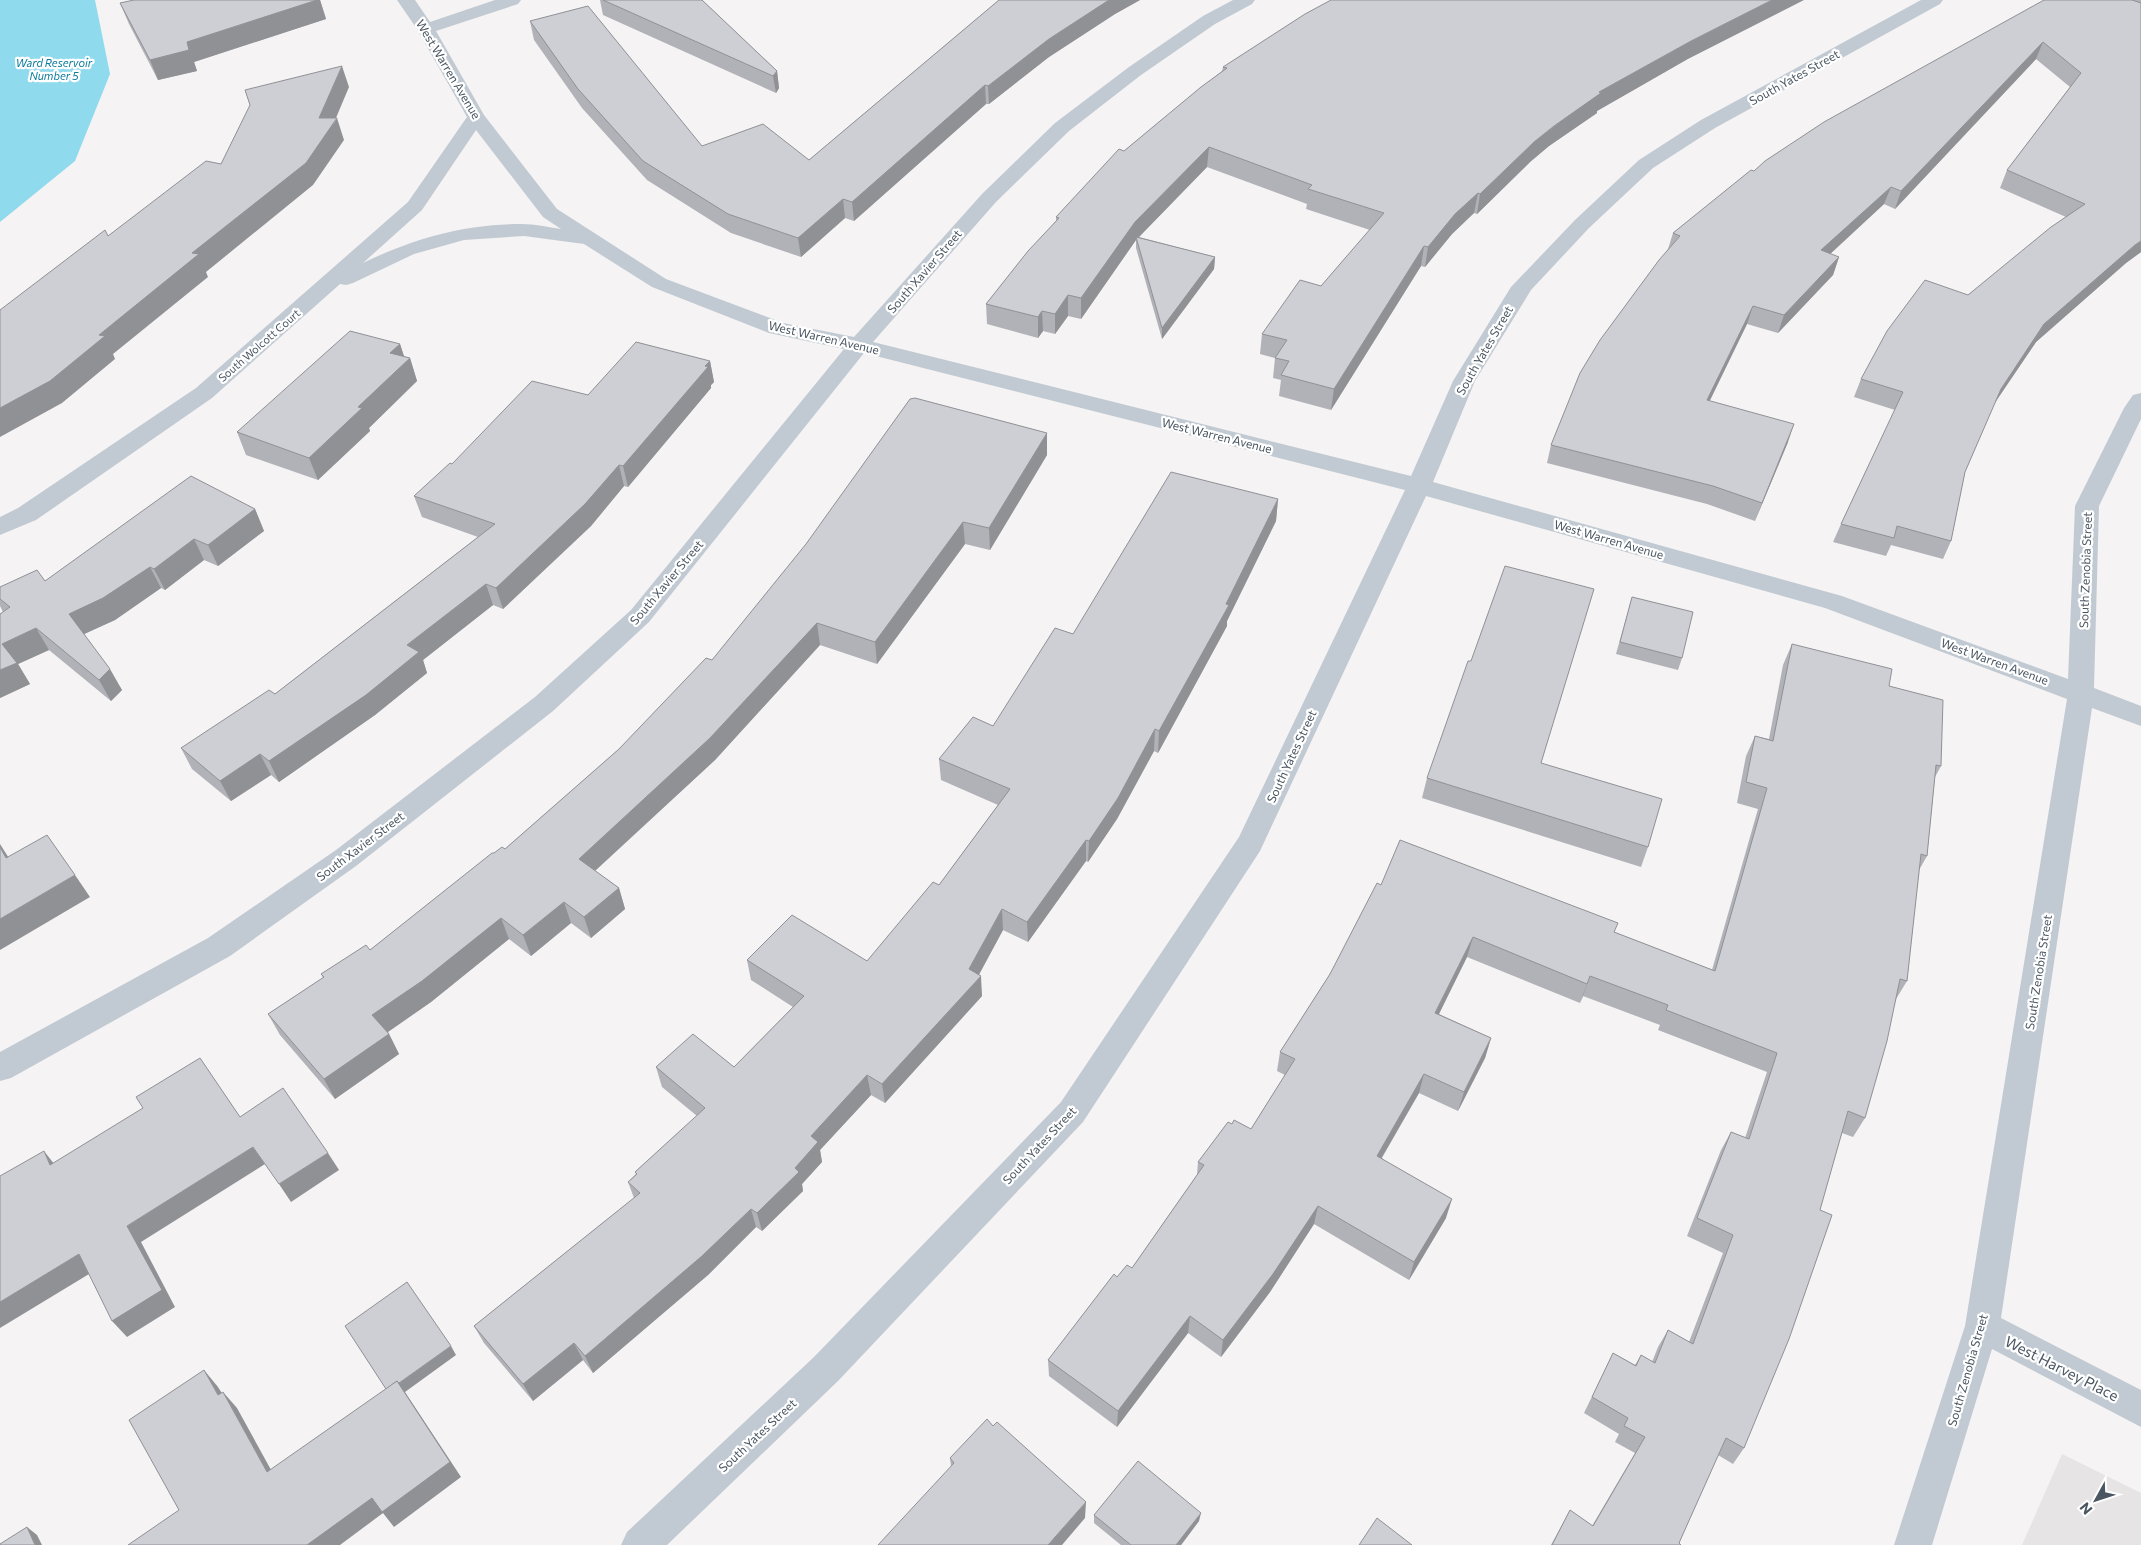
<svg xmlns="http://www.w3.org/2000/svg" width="2141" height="1545" font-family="Commissioner,sans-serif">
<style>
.education{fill:#e6e4e5}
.water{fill:#90daee}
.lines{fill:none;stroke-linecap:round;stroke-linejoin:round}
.minor{fill:#c1cad2;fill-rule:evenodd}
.wall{fill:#b0b2b7}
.shaded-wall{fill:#909195}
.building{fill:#cdcfd5;stroke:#909195}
.labels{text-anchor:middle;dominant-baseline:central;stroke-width:4.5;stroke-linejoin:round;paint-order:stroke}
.far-water-label{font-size:11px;font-style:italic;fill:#0c7c9b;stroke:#fff}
.far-street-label{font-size:11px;fill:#4a5661;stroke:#fff}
.street-label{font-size:12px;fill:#4a5661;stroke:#fff}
.near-street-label{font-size:15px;fill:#4a5661;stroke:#fff}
</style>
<rect width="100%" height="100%" fill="#f5f3f3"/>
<polygon class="education" points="2062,1454 2141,1493 2141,1545 2022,1545"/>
<polygon class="water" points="0,0 95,0 110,74 75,161 0,222"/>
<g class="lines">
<path class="minor" d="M397,0H415L430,22L495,0H521L518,4L436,31L484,115L557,209L666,279L783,323L854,337L982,194L1055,123L1129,67L1203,16L1233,0H1255L1252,4L1215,24L1141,75L1069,131L996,202L873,342L1411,476L1453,381L1511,287L1575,220L1639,160L1701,120L1921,0H1943L1940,4L1715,128L1653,168L1589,228L1531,290L1475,381L1433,482L1842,596L2068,679L2075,506L2124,408L2133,395L2141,393V419L2099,506L2094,688L2141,706V726L2092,708L2001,1318L2141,1390V1427L1992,1349L1932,1545H1894L1965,1326L2067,699L1825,608L1426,496L1260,851L1083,1122L838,1381L667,1545H621L627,1532L814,1357L1061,1102L1239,837L1405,490L864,353L649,622L553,711L356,866L230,956L11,1078L0,1081V1052L208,938L336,850L535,697L631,610L844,349L769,333L652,287L584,244L524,236L464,240L414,254L353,283L346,285L340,284L212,398L36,520L0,535V517L18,508L196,388L408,202L467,117L417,29ZM476,130L543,217L561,229C548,227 535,224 522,224C464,224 415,238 363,263L422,210Z"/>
</g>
<g class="wall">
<polygon points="134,0 320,0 326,19 194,62 197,71 158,80 129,24 120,3"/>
<polygon points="600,0 702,0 777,71 779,88 776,93 603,15"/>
<polygon points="999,0 1140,0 1115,14 1049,57 989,104 986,104 854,221 845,218 801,257 731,233 647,180 582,108 534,40 530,21 702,146 809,160"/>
<polygon points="2044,0 2141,0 2141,252 2126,263 2036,342 1994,404 1965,472 1951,541 1943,559 1891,545 1886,556 1833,542 1841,524 1895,410 1854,397 1861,379 1968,295 2066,217 2000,188 2007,170 2070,87 2036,59 1895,209 1884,204 1830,254 1839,257 1833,275 1778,333 1747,324 1709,401 1788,442 1755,521 1707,504 1547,463 1551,445 1668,249 1673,233 1754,171"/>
<polygon points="1686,60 1597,111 1597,113 1549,146 1530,162 1477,214 1474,213 1452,234 1425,267 1421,266 1331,410 1279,396 1281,380 1273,378 1275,358 1260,354 1262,334 1321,286 1370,230 1306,209 1307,204 1207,167 1139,237 1215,257 1214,269 1162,339 1136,248 1136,240 1081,319 1068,316 1055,334 1043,331 1038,338 987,324 986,304 1056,221 1056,217 1124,151 1222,71 1223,67"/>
<polygon points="400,344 404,357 410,358 417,381 369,428 370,431 318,480 246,455 237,432"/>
<polygon points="710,361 714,382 711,385 711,388 628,487 624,486 591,526 503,609 493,605 423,660 427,673 375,715 279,782 271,775 231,801 192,769 181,748 275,694 478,537 422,517 414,496 452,464 588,395"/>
<polygon points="1047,433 1047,455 990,550 965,544 877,664 820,645 715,760 595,871 619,888 625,909 591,938 571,923 531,956 509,939 431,1002 388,1032 399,1054 335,1099 280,1035 268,1014 323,978 321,974 370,950 494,853 505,849 619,749 712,660"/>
<polygon points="1278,499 1276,521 1227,621 1227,626 1158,753 1154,751 1117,819 1088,862 1086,861 1028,942 1003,930 979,974 982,996 885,1103 871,1095 820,1150 822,1162 802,1184 803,1191 762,1231 756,1227 708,1275 593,1373 583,1360 533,1401 484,1343 474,1326 634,1198 628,1182 636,1174 635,1172 697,1116 662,1087 656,1067 734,1067 793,1007 751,980 747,960 867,961 939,885 998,805 941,780 939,759 993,726 1073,634"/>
<polygon points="255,509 264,531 218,566 204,560 165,590 161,588 115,620 84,634 122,690 111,701 49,650 18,664 30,684 0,698 0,614 3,612 0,606 0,587 45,581"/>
<polygon points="1632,597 1682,658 1678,670 1616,654"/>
<polygon points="1792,644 1889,686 1941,766 1935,777 1927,856 1919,870 1907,981 1896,999 1865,1118 1853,1137 1842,1133 1744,1448 1733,1464 1718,1455 1679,1543 1681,1545 1551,1545 1570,1510 1592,1526 1635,1453 1615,1442 1619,1434 1584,1413 1613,1353 1635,1365 1641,1355 1652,1362 1658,1347 1668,1330 1689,1342 1723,1253 1687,1236 1721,1150 1731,1132 1745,1138 1767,1072 1658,1030 1660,1025 1583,996 1580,1003 1467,957 1439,1014 1491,1038 1485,1058 1458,1111 1419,1093 1382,1158 1446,1218 1409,1280 1314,1224 1270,1292 1221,1357 1188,1333 1117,1427 1049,1376 1048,1360 1117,1277 1132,1268 1197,1175 1198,1162 1251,1129 1285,1075 1277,1071 1280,1052 1330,974 1381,885 1614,932 1712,970 1758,809 1737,803 1746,756 1755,736 1769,739 1783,665"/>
<polygon points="1542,763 1648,847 1641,867 1422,798 1427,778"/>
<polygon points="993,1426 1085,1518 951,1466 950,1458"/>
<polygon points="1094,1515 1199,1521 1181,1545 1121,1545 1094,1523"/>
</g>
<g class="shaded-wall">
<polygon points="317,0 320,0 326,19 194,62 197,71 158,80 150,60 187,42"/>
<polygon points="1109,0 1140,0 1115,14 1049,57 989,104 988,86 1049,39"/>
<polygon points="1772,0 1804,0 1686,60 1597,111 1597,113 1549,146 1530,162 1477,214 1480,194 1534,142 1599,92 1691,41"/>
<polygon points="2043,42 2036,59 1895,209 1901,191"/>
<polygon points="342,66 349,87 333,125 337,118 344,140 313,185 206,272 208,277 113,354 115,359 62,403 0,437 0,408 99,335 192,253 319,118"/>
<polygon points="777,71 779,88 776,93 773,76"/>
<polygon points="985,85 986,104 854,221 852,202"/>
<polygon points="1209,147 1207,167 1137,239 1136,237 1136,240 1081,319 1081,298 1135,222"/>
<polygon points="1891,187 1884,204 1815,268 1821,250"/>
<polygon points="1478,193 1474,213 1452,234 1425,267 1428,247 1455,214"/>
<polygon points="843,199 845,218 801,257 798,238"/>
<polygon points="2141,241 2141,252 2126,263 2036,342 1992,407 2001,389 2044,324 2135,245"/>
<polygon points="1424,246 1421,266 1331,410 1334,389"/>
<polygon points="1215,257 1214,269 1162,339 1162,328"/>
<polygon points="1839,257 1833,275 1778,333 1784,315"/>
<polygon points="1068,295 1068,316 1055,334 1055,314"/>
<polygon points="1753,306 1747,324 1701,419 1707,400"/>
<polygon points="1042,311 1043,331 1038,338 1038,317"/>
<polygon points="400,344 406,362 410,358 417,381 369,428 370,431 318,480 309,458 358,407 390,353"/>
<polygon points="710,361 714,382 711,385 711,388 628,487 623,466"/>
<polygon points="1794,424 1788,442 1755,521 1762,503"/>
<polygon points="1047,433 1047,455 990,550 989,528"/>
<polygon points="619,465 624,486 591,526 503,609 496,588"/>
<polygon points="1278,499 1276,521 1227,621 1227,626 1158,753 1159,731 1226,604"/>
<polygon points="255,509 264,531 218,566 208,545"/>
<polygon points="963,522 965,544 877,664 875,642"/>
<polygon points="194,539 204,560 165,590 154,569"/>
<polygon points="150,567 161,588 115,620 82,635 69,614"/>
<polygon points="486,584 493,605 423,660 427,673 375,715 279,782 269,761 407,645"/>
<polygon points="817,623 820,645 715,760 585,880 579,859"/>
<polygon points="36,628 49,650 18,664 30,684 0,698 0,670 2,644"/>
<polygon points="110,669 122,690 111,701 99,680"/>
<polygon points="1155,729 1154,751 1117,819 1088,862 1089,841"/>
<polygon points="260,754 271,775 231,801 220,781"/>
<polygon points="1086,840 1086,861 1028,942 1027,922"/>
<polygon points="0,844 22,879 6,858 0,847"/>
<polygon points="75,875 90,897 0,950 0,919"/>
<polygon points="619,888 625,909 591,938 584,917"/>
<polygon points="564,902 571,923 531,956 523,935"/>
<polygon points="1002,909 1003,930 974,984 981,976 982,996 885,1103 882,1084 969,969"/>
<polygon points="501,918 509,939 431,1002 382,1036 372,1015"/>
<polygon points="1473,937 1467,957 1430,1032 1435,1013"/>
<polygon points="1590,976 1583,996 1580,1003 1587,984"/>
<polygon points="389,1034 399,1054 335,1099 324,1079"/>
<polygon points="1491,1038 1485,1058 1458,1111 1464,1092"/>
<polygon points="1424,1074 1419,1093 1372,1174 1377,1156"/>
<polygon points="867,1075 871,1095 820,1150 822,1162 802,1184 803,1191 762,1231 757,1213 795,1168 811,1136"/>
<polygon points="253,1147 265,1164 141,1242 175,1307 127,1337 112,1321 127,1226"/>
<polygon points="44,1151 58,1169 50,1165"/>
<polygon points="328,1153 339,1170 291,1202 279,1184"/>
<polygon points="1452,1199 1446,1218 1409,1280 1414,1262"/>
<polygon points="1318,1206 1314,1224 1270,1292 1221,1357 1223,1340"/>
<polygon points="751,1209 756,1227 708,1275 593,1373 585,1356"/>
<polygon points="79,1254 94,1271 0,1328 0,1302"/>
<polygon points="1190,1316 1188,1333 1117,1427 1118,1411"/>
<polygon points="574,1343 583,1360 533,1401 523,1384"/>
<polygon points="451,1346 456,1355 405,1392 461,1477 394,1527 383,1513 340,1545 307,1545 388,1391"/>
<polygon points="204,1370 218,1387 233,1411 218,1395"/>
<polygon points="223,1392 237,1408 281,1488 267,1472"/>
<polygon points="1086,1502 1085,1518 1062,1545 1048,1545"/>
<polygon points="1201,1513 1199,1521 1181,1545 1176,1545"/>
<polygon points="27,1527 37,1535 42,1545 35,1545"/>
</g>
<g class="building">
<polygon points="134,0 317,0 187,42 189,50 150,60 120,3"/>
<polygon points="603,0 702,0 777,71 773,76"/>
<polygon points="999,0 1109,0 1049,39 988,86 985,85 852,202 843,199 798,238 728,214 643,161 578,89 530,21 588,6 702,146 763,124 809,160"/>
<polygon points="1331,0 1772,0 1691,41 1599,92 1601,93 1554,126 1534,142 1480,194 1478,193 1455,214 1428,247 1424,246 1334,389 1281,375 1289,361 1275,358 1287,340 1262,334 1300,280 1321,286 1384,213 1308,189 1312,185 1209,147 1135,222 1081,298 1068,295 1055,314 1042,311 1038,317 986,304 1028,251 1059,218 1056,217 1119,149 1124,151 1201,87 1227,68 1223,67 1305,14"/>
<polygon points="2044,0 2132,0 2141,3 2141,241 2135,245 2044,324 2001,389 1965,472 1951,541 1897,526 1894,538 1841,524 1903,392 1861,379 1887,331 1925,280 1968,295 2051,227 2085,204 2007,170 2081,73 2043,42 1901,191 1891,187 1821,250 1839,257 1784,315 1753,306 1707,400 1794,424 1762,503 1713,486 1551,445 1580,373 1600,340 1659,260 1680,236 1673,233 1751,170 1754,171 1765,161 1824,122"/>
<polygon points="342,66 319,118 337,118 306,163 192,253 199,254 99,335 105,336 50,381 0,408 0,310 105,230 108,236 206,161 221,164 250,105 245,90"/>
<polygon points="1136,237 1215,257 1162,328"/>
<polygon points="350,331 400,344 390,353 410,358 358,407 362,408 309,458 237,432"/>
<polygon points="636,342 710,361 705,366 708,367 623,466 619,465 585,504 496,588 486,584 407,645 419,652 366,695 269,761 260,754 220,781 181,748 269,690 275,694 495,524 414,496 450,463 452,464 532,381 588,395"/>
<polygon points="915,398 1047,433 989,528 963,522 875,642 817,623 710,738 579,859 619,888 584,917 564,902 523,935 501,918 422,981 372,1015 389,1034 324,1079 268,1014 324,977 321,974 366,945 370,950 492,853 494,853 502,847 505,849 619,749 706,658 712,660 806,544 910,399"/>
<polygon points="1171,472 1278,499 1226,604 1229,605 1159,731 1155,729 1118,798 1089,841 1086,840 1027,922 1002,909 969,969 981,976 882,1084 867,1075 811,1136 818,1142 795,1168 799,1172 757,1213 751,1209 702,1256 585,1356 574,1343 523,1384 474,1326 640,1193 628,1182 637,1174 635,1172 705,1108 656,1067 693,1034 734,1067 804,996 747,960 792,915 867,961 933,882 939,885 1010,789 939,759 973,717 993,726 1055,628 1073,634"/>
<polygon points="191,476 255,509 208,545 194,539 154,569 150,567 103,598 69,614 110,669 99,680 36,628 2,644 17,663 0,670 0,614 10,607 0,599 0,587 37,570 45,581"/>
<polygon points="1505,566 1594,589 1541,763 1662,799 1648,847 1427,778 1468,661 1471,661"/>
<polygon points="1632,597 1693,612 1682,658 1620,642"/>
<polygon points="1792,644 1892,669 1889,686 1943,700 1941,766 1936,765 1927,856 1921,854 1907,981 1900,979 1887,1041 1865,1118 1848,1111 1820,1210 1832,1215 1789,1339 1744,1448 1726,1438 1679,1543 1681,1545 1552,1545 1570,1510 1593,1526 1645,1437 1624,1426 1628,1418 1592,1397 1613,1353 1636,1366 1641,1355 1655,1363 1668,1330 1693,1344 1733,1235 1697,1218 1731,1132 1749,1139 1777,1053 1666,1010 1668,1005 1590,976 1587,984 1473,937 1435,1013 1491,1038 1464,1092 1424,1074 1377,1156 1452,1199 1414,1262 1318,1206 1273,1274 1223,1340 1190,1316 1118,1411 1048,1360 1114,1274 1117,1277 1127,1265 1132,1268 1204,1165 1198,1162 1228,1122 1232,1124 1234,1120 1251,1129 1295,1059 1280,1052 1330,974 1377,883 1381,885 1400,840 1618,923 1614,932 1715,971 1767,788 1746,782 1755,736 1773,741"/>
<polygon points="47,835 75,875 0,919 0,847 6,858"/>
<polygon points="200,1058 240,1117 283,1088 328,1153 279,1184 253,1147 127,1226 162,1290 112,1321 79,1254 0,1302 0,1176 44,1151 50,1165 143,1108 136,1097"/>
<polygon points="407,1282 451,1346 399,1383 397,1381 386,1389 345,1326"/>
<polygon points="204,1370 218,1395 223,1392 267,1472 397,1381 450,1462 382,1512 372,1498 307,1545 128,1545 179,1510 129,1420"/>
<polygon points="987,1419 993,1426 997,1422 1086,1502 1048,1545 878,1545 954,1463 950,1458"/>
<polygon points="1138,1461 1201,1513 1176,1545 1131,1545 1094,1515"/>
<polygon points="1377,1518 1412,1545 1359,1545"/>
<polygon points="27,1527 35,1545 0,1545 0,1544"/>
</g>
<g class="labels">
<g class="far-water-label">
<text x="54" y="62">Ward Reservoir<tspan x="54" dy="13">Number 5</tspan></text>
</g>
<g class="far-street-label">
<text transform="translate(259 345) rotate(-41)">South Wolcott Court</text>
</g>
<g class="street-label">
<text transform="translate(449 69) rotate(59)">West Warren Avenue</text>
<text transform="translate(1794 77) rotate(-29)">South Yates Street</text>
<text transform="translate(924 271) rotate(-49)">South Xavier Street</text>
<text transform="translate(824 337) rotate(13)">West Warren Avenue</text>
<text transform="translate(1484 350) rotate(-60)">South Yates Street</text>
<text transform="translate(1217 435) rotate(14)">West Warren Avenue</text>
<text transform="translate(1609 539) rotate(16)">West Warren Avenue</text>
<text transform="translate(2085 570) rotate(-88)">South Zenobia Street</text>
<text transform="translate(666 582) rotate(-50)">South Xavier Street</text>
<text transform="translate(1995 661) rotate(20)">West Warren Avenue</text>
<text transform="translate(1291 756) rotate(-65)">South Yates Street</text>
<text transform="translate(360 846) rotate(-37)">South Xavier Street</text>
<text transform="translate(2038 972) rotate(-81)">South Zenobia Street</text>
<text transform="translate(1039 1145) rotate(-47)">South Yates Street</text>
<text transform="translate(1967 1370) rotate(-74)">South Zenobia Street</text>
<text transform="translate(757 1435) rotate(-43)">South Yates Street</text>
</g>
<g class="near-street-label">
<text transform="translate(2062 1368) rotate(27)">West Harvey Place</text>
</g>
</g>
<g transform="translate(2096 1500) rotate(230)" stroke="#ffffff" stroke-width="4" paint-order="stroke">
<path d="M0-4L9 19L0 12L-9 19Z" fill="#4a5661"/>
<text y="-8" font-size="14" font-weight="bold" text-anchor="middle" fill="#4a5661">N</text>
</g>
</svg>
